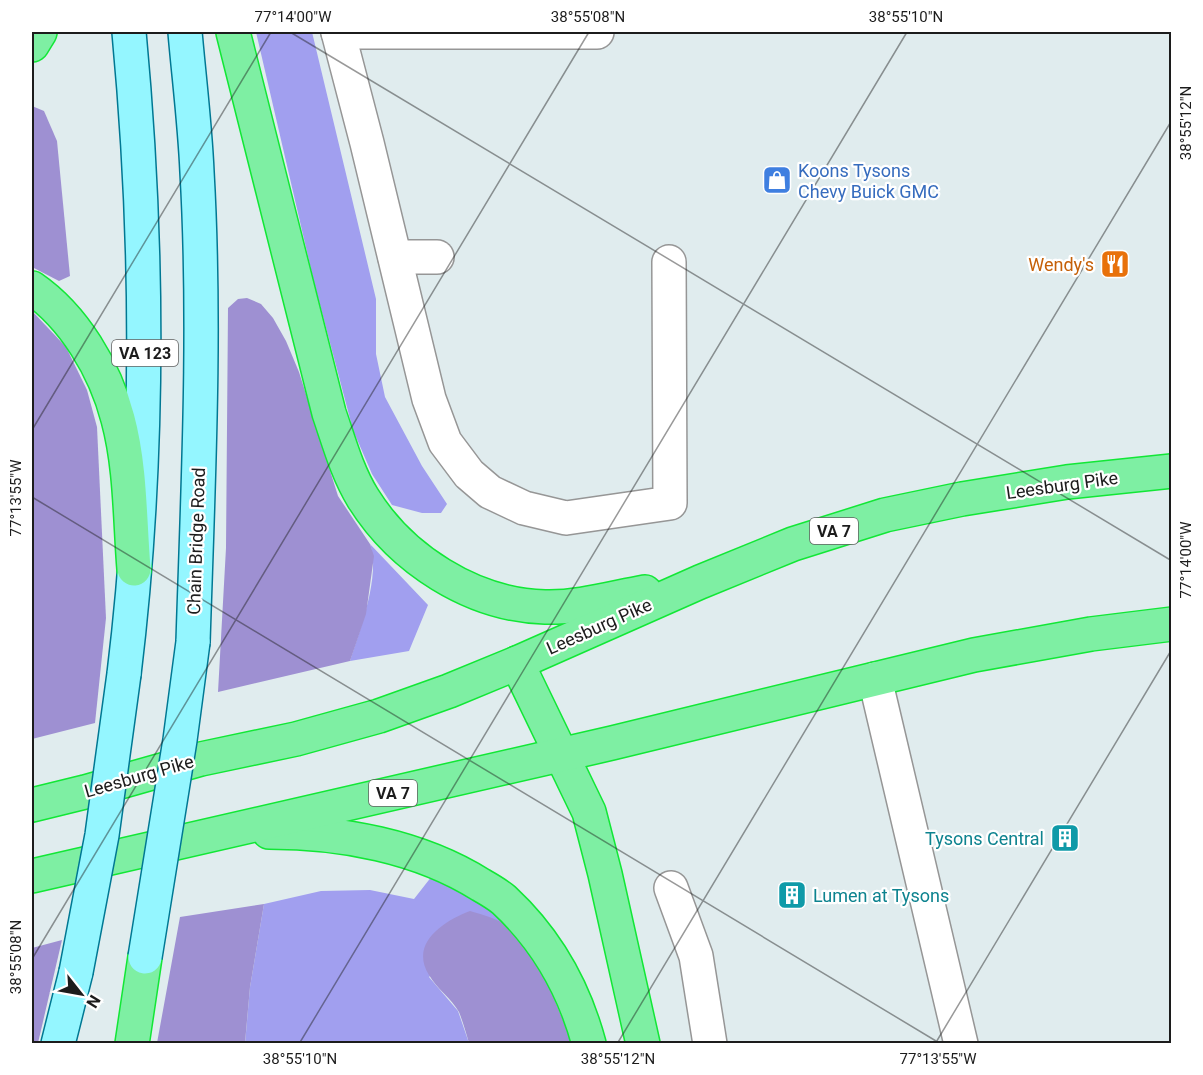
<svg xmlns="http://www.w3.org/2000/svg" width="1203" height="1075" font-family="Roboto,sans-serif">
<style>
.grass{fill:#a19fef}
.forest{fill:#9e90d2}
.lines{fill:none;stroke-linecap:round;stroke-linejoin:round}
.minor-casing{stroke:#969696;stroke-width:36}
.major-casing{stroke:#007893;stroke-width:36}
.highway-casing{stroke:#12e736;stroke-width:36}
.minor{stroke:#fff;stroke-width:33}
.major{stroke:#94f6ff;stroke-width:33}
.highway{stroke:#7eefa3;stroke-width:33}
.major-bridge-casing{stroke:#007893;stroke-width:36;stroke-linecap:butt}
.major-bridge{stroke:#94f6ff;stroke-width:33}
.ticks{fill:none;stroke:#1c1c1c;stroke-width:1.5;stroke-opacity:0.45}
.labels{text-anchor:middle;dominant-baseline:central;stroke-width:4.5;stroke-linejoin:round;paint-order:stroke}
.shield{fill:#fff;stroke:#606060;stroke-width:1.5}
.shield-label{font-size:16px;font-weight:bold;fill:#1c1c1c}
.shop-label{font-size:18px;fill:#366cbe;stroke:#fff;text-anchor:start}
.food-label{font-size:18px;fill:#c56008;stroke:#fff;text-anchor:end}
.street-label{font-size:18px;fill:#1c1c1c;stroke:#fff}
.culture-label{font-size:18px;fill:#0d838f;stroke:#fff;text-anchor:end}
.neatline{fill:none;stroke:#1c1c1c;stroke-width:2}
.ticks-label{font-size:15px;text-anchor:middle;fill:#1c1c1c}
</style>
<rect width="100%" height="100%" fill="#e0ecee"/>
<g class="grass">
<polygon points="256,32 312,32 376,299 376,354 385,397 422,466 447,504 441,513 422,513 392,505 372,474 353,430 314,282"/>
<path d="M370,544L428,605L409,651L350,661C360,630 381,575 370,544Z"/>
<polygon points="432,876 477,899 511,928 488,917 429,977 458,1011 469,1043 245,1044 250,987 264,904 321,891 370,890 414,899"/>
</g>
<g class="forest">
<polygon points="32,106 44,111 57,141 70,276 59,281 32,267"/>
<polygon points="247,298 261,304 273,318 286,341 299,372 338,496 370,544 374,556 366,614 350,661 218,692 226,548 228,308 238,299"/>
<polygon points="32,311 66,347 87,390 97,427 106,618 95,723 32,739"/>
<polygon points="264,904 250,987 245,1043 157,1043 180,917"/>
<path d="M470,911C484,915 501,920 512,929C539,952 559,1011 572,1043H469C466,1033 463,1022 459,1012C451,998 437,989 429,975C409,943 444,921 470,911Z"/>
<polygon points="62,940 38,1043 32,1043 32,948"/>
</g>
<g class="lines">
<g class="minor-casing">
<g id="minor">
<polyline points="338,32 367,143 429,399 445,442 469,474 490,492 524,508 566,518 670,503 669,262"/>
<polyline points="338,32 597,32"/>
<polyline points="395,257 437,257"/>
<polyline points="875,679 961,1044"/>
<polyline points="671,888 696,956 710,1044"/>
</g>
</g>
<g class="major-casing">
<g id="major">
<path d="M185,32C189,78 195,125 197,172C206,329 198,486 193,642"/>
<path d="M124,674C150,461 149,245 129,32"/>
<polyline points="58,1044 76,972"/>
</g>
</g>
<g class="highway-casing">
<g id="highway">
<path d="M233,32L329,413C339,442 347,472 363,498C401,559 472,605 545,607C578,608 612,598 645,592"/>
<polyline points="32,45 40,32"/>
<path d="M32,288C74,317 105,369 118,419C131,467 130,520 134,569"/>
<polyline points="517,663 589,812 605,874 643,1044"/>
<polyline points="32,805 85,792 201,759 296,739 379,716 449,691 517,663 700,582 793,544 885,515 962,499 1067,482 1172,471"/>
<path d="M269,832C341,832 419,846 481,885C488,889 497,894 504,900C546,939 574,988 589,1044"/>
<polyline points="32,876 612,743 974,655 1091,634 1172,624"/>
<polyline points="132,1044 145,957"/>
</g>
</g>
<use href="#minor" class="minor"/>
<use href="#major" class="major"/>
<use href="#highway" class="highway"/>
<g class="major-bridge-casing">
<g id="major-bridge">
<polyline points="145,957 180,740 193,642"/>
<polyline points="76,972 102,835 124,674"/>
</g>
</g>
<use href="#major-bridge" class="major-bridge"/>
</g>
<path class="ticks" d="M290,32L1172,561M32,430L271,32M32,497L941,1044M32,959L589,32M299,1044L907,32M617,1044L1172,120M935,1044L1172,649"/>
<defs>
<g id="shop-square" transform="scale(1.5)"><rect x="-9" y="-9" width="18" height="18" rx="4" fill="#3f7fe0" stroke="#fff"/><path d="M-5-2.5h2.3a2.7 3.5 0 0 1 5.4 0H5L5.5 6h-11ZM-1.5-2.5h3a1.5 2.3 0 0 0-3 0Z" fill="#fff"/></g>
<g id="restaurant-square" transform="scale(1.5)"><rect x="-9" y="-9" width="18" height="18" rx="4" fill="#e8710a" stroke="#fff"/><path d="M-5-6h1v4h1v-4h1v4h1v-4h1v5L-1.5 .5V6h-2V.5L-5-1ZM5-6V6H3V1.5H1.5Q1.5-4 5-6Z" fill="#fff"/></g>
<g id="building-square" transform="scale(1.5)"><rect x="-9" y="-9" width="18" height="18" rx="4" fill="#0f9aa8" stroke="#fff"/><path d="M-4-6H4V6H1V3H-1V6H-4ZM-2.5-4.3h1.7v1.8h-1.7ZM.8-4.3h1.7v1.8H.8ZM-2.5-1h1.7V.8h-1.7ZM.8-1h1.7V.8H.8Z" fill="#fff"/></g>
</defs>
<g fill-rule="evenodd">
<use href="#shop-square" x="777" y="180"/>
<use href="#restaurant-square" x="1115" y="264"/>
<use href="#building-square" x="1065" y="838"/>
<use href="#building-square" x="792" y="895"/>
</g>
<g class="labels">
<g class="shield">
<rect x="112" y="340" width="66" height="26" rx="4.5"/>
<rect x="810" y="518" width="48" height="26" rx="4.5"/>
<rect x="369" y="780" width="48" height="26" rx="4.5"/>
</g>
<g class="shield-label">
<text x="145" y="353">VA 123</text>
<text x="834" y="531">VA 7</text>
<text x="393" y="793">VA 7</text>
</g>
<g class="shop-label">
<text x="798" y="170">Koons Tysons<tspan x="798" dy="21">Chevy Buick GMC</tspan></text>
</g>
<g class="food-label">
<text x="1094" y="264">Wendy's</text>
</g>
<g class="street-label">
<text transform="translate(1062 485) rotate(-8)">Leesburg Pike</text>
<text transform="translate(196 541) rotate(-88)">Chain Bridge Road</text>
<text transform="translate(599 626) rotate(-24)">Leesburg Pike</text>
<text transform="translate(139 776) rotate(-16)">Leesburg Pike</text>
</g>
<g class="culture-label">
<text x="1044" y="838">Tysons Central</text>
<text x="813" y="895" text-anchor="start">Lumen at Tysons</text>
</g>
</g>
<rect width="1203" height="1075" fill="none" stroke="#ffffff" stroke-width="66"/>
<g transform="translate(81 994) rotate(121)" stroke="#ffffff" stroke-width="4.5" paint-order="stroke">
<path d="M0-4.5L10 22L0 15L-10 22Z" fill="#1c1c1c"/>
<text y="-9" font-size="16" font-weight="bold" text-anchor="middle" fill="#1c1c1c">N</text>
</g>
<rect x="33" y="33" width="1137" height="1009" class="neatline"/>
<g class="ticks-label">
<text x="293" y="22">77°14'00"W</text>
<text x="588" y="22">38°55'08"N</text>
<text x="906" y="22">38°55'10"N</text>
<text transform="translate(1186 123) rotate(-90)" y="5">38°55'12"N</text>
<text transform="translate(16 498) rotate(-90)" y="5">77°13'55"W</text>
<text transform="translate(1186 560) rotate(-90)" y="5">77°14'00"W</text>
<text transform="translate(16 957) rotate(-90)" y="5">38°55'08"N</text>
<text x="300" y="1064">38°55'10"N</text>
<text x="618" y="1064">38°55'12"N</text>
<text x="938" y="1064">77°13'55"W</text>
</g>
</svg>
